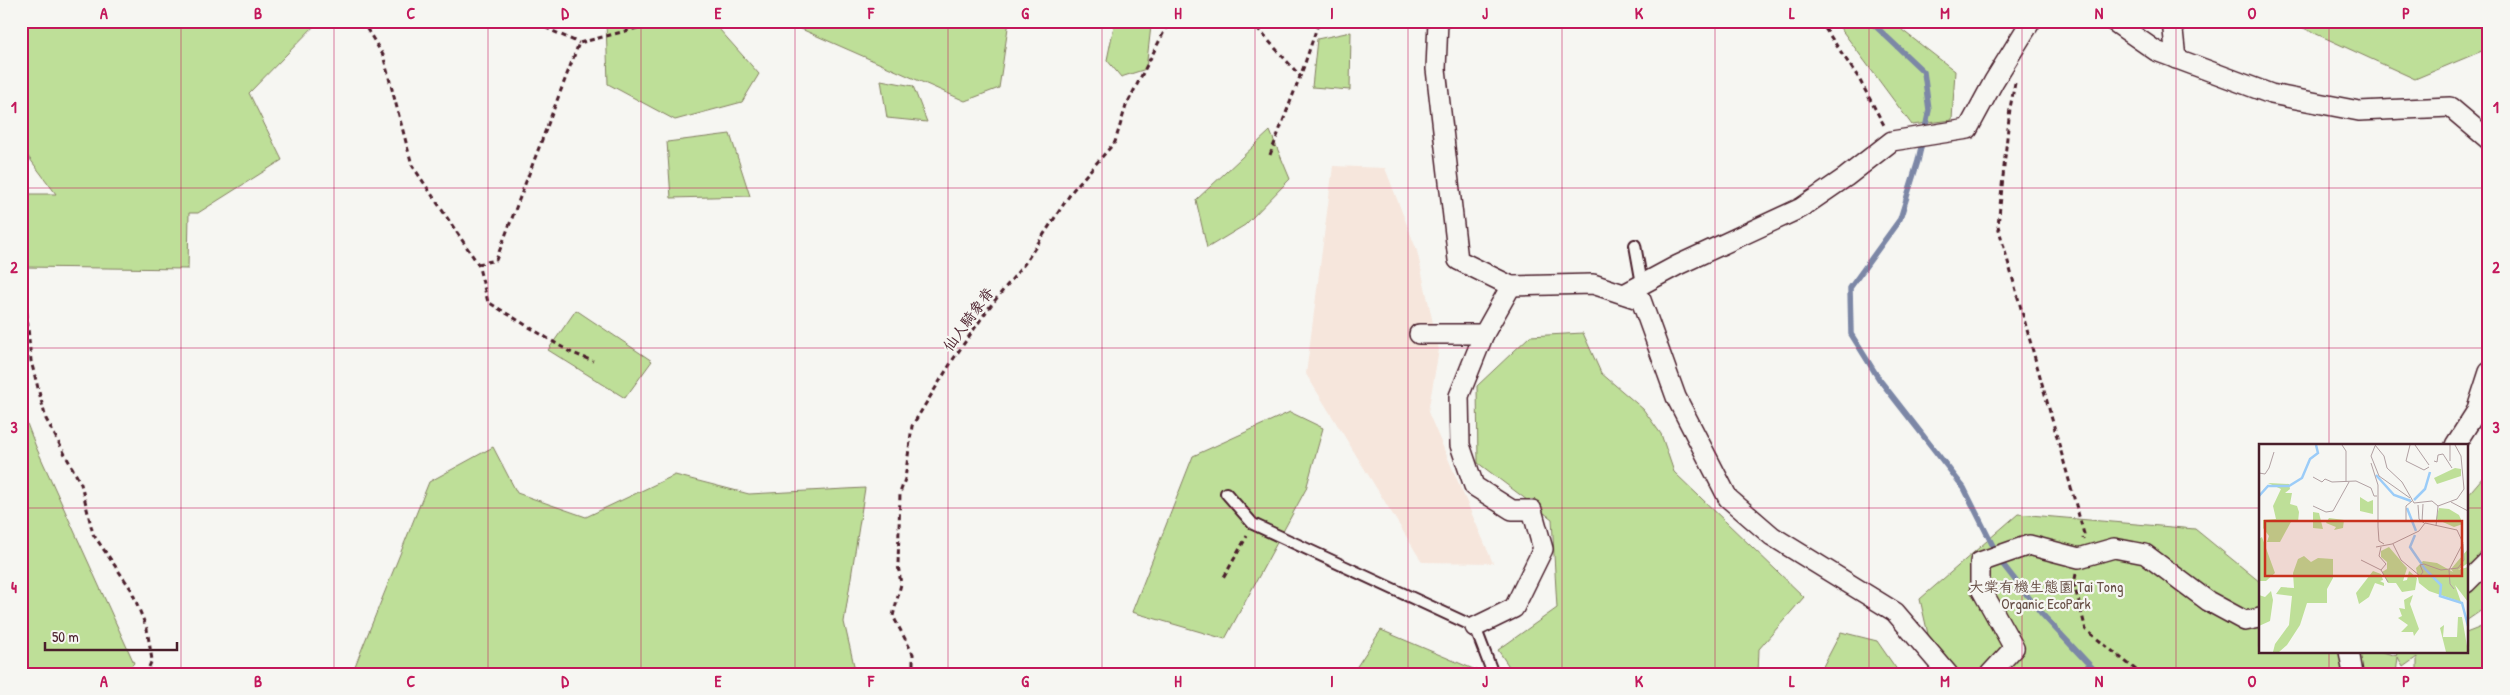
<svg xmlns="http://www.w3.org/2000/svg" width="2510" height="695" font-family="'Patrick Hand','LXGW WenKai TC',sans-serif">
<style>
.built{fill:#f6e6dc}
.green{fill:#bedf98;stroke:#847f62}
.lines{fill:none;stroke-linecap:round;stroke-linejoin:round}
.stream{stroke:#7b87a6;stroke-width:5.5}
.lane-casing{stroke:#4a1f2b;stroke-width:14}
.street-casing{stroke:#4a1f2b;stroke-width:22}
.path{stroke:#4a1f2b;stroke-width:3;stroke-dasharray:5 4;stroke-linecap:butt}
.lane{stroke:#f6f6f2;stroke-width:10}
.street{stroke:#f6f6f2;stroke-width:19}
.grid{fill:none;stroke:#c2185b;stroke-width:1;stroke-opacity:0.55}
.labels{text-anchor:middle;dominant-baseline:central;stroke-width:4.5;stroke-linejoin:round;paint-order:stroke}
.street-label{font-size:15px;fill:#4a1f2b;stroke:#f6f6f2}
.park-label{font-size:15px;fill:#674f46;stroke:#f6f6f2}
.inset-river{fill:none;stroke:#9bccf8;stroke-width:2.5}
.inset-road{fill:none;stroke:#b1a0a2;stroke-width:1}
.view{fill:#c8321e;fill-opacity:0.15;stroke:#c8321e;stroke-width:2.5}
.inset-edge{fill:none;stroke:#4a1f2b;stroke-width:2.5}
.neatline{fill:none;stroke:#c2185b;stroke-width:2}
.grid-label{font-size:16px;text-anchor:middle;font-weight:bold;fill:#c2185b}
</style>
<rect width="100%" height="100%" fill="#f6f6f2"/>
<filter id="ink" filterUnits="userSpaceOnUse"><feTurbulence type="fractalNoise" baseFrequency=".02" numOctaves="2"/><feDisplacementMap in="SourceGraphic" scale="10" xChannelSelector="R" yChannelSelector="G"/><feConvolveMatrix kernelMatrix="1 2 1 2 8 2 1 2 1" color-interpolation-filters="sRGB"/></filter>
<g filter="url(#ink)">
<polygon class="built" points="1333,166 1385,168 1417,251 1439,350 1428,412 1493,563 1422,562 1306,374"/>
<g class="green">
<polygon points="21,21 319,21 249,93 282,160 198,213 189,213 188,269 23,267 21,194 56,194 21,147"/>
<polygon points="606,21 712,21 759,74 742,102 675,120 608,84"/>
<polygon points="783,21 1009,21 999,88 965,101"/>
<polygon points="1835,21 1898,21 1902,30 1955,71 1952,120 1912,125"/>
<polygon points="2288,21 2489,21 2489,48 2415,79"/>
<polygon points="1114,26 1151,26 1146,69 1121,77 1107,60"/>
<polygon points="1351,32 1350,90 1312,87 1317,39"/>
<polygon points="881,80 913,86 927,122 887,118"/>
<polygon points="1270,131 1290,179 1245,225 1207,248 1196,200"/>
<polygon points="730,134 750,196 671,198 667,142"/>
<polygon points="576,310 652,361 625,398 548,350"/>
<polygon points="1583,333 1601,373 1643,409 1661,434 1674,472 1804,597 1759,649 1758,674 1514,674 1498,650 1557,608 1552,519 1478,463 1477,386 1530,336"/>
<polygon points="21,408 36,447 134,663 124,674 21,674"/>
<polygon points="1290,412 1323,428 1306,489 1225,639 1132,612 1193,456"/>
<polygon points="493,447 517,493 586,517 675,475 749,494 865,488 844,622 856,674 356,674 355,666 429,482"/>
<polygon points="2489,470 2489,605 2466,621 2466,497"/>
<polygon points="2018,514 2195,529 2260,582 2260,651 2379,651 2397,656 2396,651 2466,651 2466,633 2489,624 2489,674 2417,674 2417,657 2403,667 2398,657 2396,674 1937,674 1920,599"/>
<polygon points="1381,630 1478,671 1479,674 1352,674"/>
<polygon points="1841,632 1877,641 1900,674 1819,674"/>
</g>
<g class="lines">
<polyline class="stream" points="1870,21 1924,72 1929,110 1918,161 1900,219 1850,288 1851,334 1879,379 1964,488 2001,562 2041,613 2098,674"/>
<g class="lane-casing">
<g id="lane">
<polyline points="1635,245 1642,284"/>
<polyline points="1226,493 1253,524 1475,627 1493,674"/>
</g>
</g>
<g class="street-casing">
<g id="street">
<polyline points="1438,21 1436,69 1458,260 1511,286 1593,284 1641,300 1676,397 1728,498 1772,536 1895,612 1948,674"/>
<polyline points="2113,21 2156,51 2271,94 2359,111 2450,107 2489,140"/>
<polyline points="2172,21 2176,59"/>
<polyline points="1624,294 1678,265 1801,208 1846,177 1892,141 1968,129 1994,81 2031,21"/>
<polyline points="1419,334 1484,334 1511,286"/>
<polyline points="2455,445 2476,412 2489,372"/>
<polyline points="2466,583 2489,560"/>
<polyline points="1475,627 1514,608 1543,549 1532,510 1512,510 1474,486 1460,445 1459,396 1484,334"/>
<polyline points="2349,651 2353,674"/>
<polyline points="1990,674 2014,648 1980,587 1980,562 2029,545 2079,558 2114,548 2145,554 2208,601 2245,621 2260,618"/>
</g>
</g>
<g class="path">
<polyline points="362,21 383,55 412,165 478,264 488,302 570,352 593,361"/>
<polyline points="540,21 542,26 579,43"/>
<polyline points="1251,21 1300,76"/>
<polyline points="1820,21 1858,77 1885,127"/>
<polyline points="2015,83 2010,108 1998,226 2084,534 2083,539"/>
<polyline points="1270,155 1304,66 1319,21"/>
<polyline points="478,264 496,260 579,43 665,21"/>
<polyline points="21,286 26,305 31,361 46,419 81,484 93,534 131,589 147,629 152,660 146,674"/>
<polyline points="2076,574 2074,584 2086,630 2141,674"/>
<polyline points="1224,577 1247,536"/>
<polyline points="913,674 913,654 893,616 901,584 898,565 900,493 905,479 912,426 954,358 988,309 1025,263 1073,190 1115,142 1126,106 1168,24 1183,21"/>
</g>
<use href="#lane" class="lane"/>
<use href="#street" class="street"/>
</g>
</g>
<path class="grid" d="M181,21V674M334,21V674M488,21V674M641,21V674M795,21V674M948,21V674M1102,21V674M1255,21V674M1408,21V674M1562,21V674M1715,21V674M1869,21V674M2022,21V674M2176,21V674M2329,21V445M21,188H2489M21,348H2489M21,508H2260M2466,508H2489M2329,651V674"/>
<g class="labels">
<g class="street-label">
<text transform="translate(968 319) rotate(-54)">仙人騎象脊</text>
</g>
<g class="park-label">
<text x="2046" y="586">大棠有機生態園 Tai Tong<tspan x="2046" dy="17">Organic EcoPark</tspan></text>
</g>
</g>
<g transform="translate(2259 444)">
<rect width="209" height="209" fill="#f6f6f2"/>
<path d="M196,24L202,25V32L178,40L175,34ZM9,39L30,40L31,45L26,49H33L31,60L38,62L40,68L39,78L33,76L21,98H8L10,92L4,84V76L17,75L14,62L22,45ZM101,53L109,58L114,56V70L101,67ZM180,64L190,65L200,71L204,80L195,83L177,75ZM54,68L60,69L64,85L54,84ZM70,74L85,76L84,84L75,86L77,83L67,79ZM3,93L16,129L7,137H0V95ZM130,103L148,124L144,137L148,136L150,127L158,134L156,146L143,148L137,139H129L123,128L128,125V118L122,113V107ZM209,105V119L199,126L209,123V158L196,141L202,158L170,147L160,139L157,124L164,117L178,119L194,128L192,125ZM45,112L52,118L59,114L74,115V134L68,145V159H48L41,181L28,201L20,208H14L16,200L30,181L33,152L17,150L22,143L35,144L34,129L39,115ZM114,127L122,130L124,136L121,137L125,139V142L116,139L110,153L100,160L97,149ZM12,147L14,156L11,177L0,182V151L6,153ZM154,151L151,160L160,185L155,192L154,188H142L149,181L139,174L143,172L140,164L146,165L145,156ZM199,173H203L209,208H187L181,184L185,181L184,193H198Z" fill="#bedf98"/>
<path class="inset-river" d="M117,31L135,51L152,57M0,52L9,42H30L43,34L51,15L59,9L57,1M155,56L166,45L171,28M148,64L157,87M156,91L151,103L166,125L182,141L181,152L203,159L209,182"/>
<path class="inset-road" d="M83,1L87,7V38M116,1L125,12L128,24L143,38L155,59L173,57L179,62M151,1L147,17L165,26L170,23M156,1L170,21M116,2L112,12L120,32L151,54M175,17L178,18L179,11L184,10L193,24M191,17V1M112,19L119,41V83L120,97L125,100M0,29L6,30L10,24L15,8M54,33L63,38L66,35L73,38L97,37L112,44L115,52H118M192,58L209,67M159,61L160,75L165,79M54,62L67,68L74,67L90,38M147,76V62L153,57M163,78L164,60M177,82L179,62L198,55L205,45L202,12L196,1M134,100L142,116L161,132L164,128L161,121L165,120L182,126L199,124L205,116L204,100M117,103L133,100L160,87L166,79L198,86L204,99L190,126L191,140L195,145M102,116L122,126L129,138M122,126L127,120L120,112L122,103"/>
<path class="view" d="M6,77H203V132H6Z"/>
<rect width="209" height="209" class="inset-edge"/>
</g>
<rect width="2510" height="695" fill="none" stroke="#f6f6f2" stroke-width="55"/>
<path d="M45 642v8h132v-8" fill="none" stroke="#4a1f2b" stroke-width="2.5"/>
<text x="52" y="642" font-size="15" fill="#4a1f2b" stroke="#f6f6f2" stroke-width="4" paint-order="stroke">50 m</text>
<rect x="28" y="28" width="2454" height="640" class="neatline"/>
<g class="grid-label">
<text x="104" y="19">A</text>
<text x="258" y="19">B</text>
<text x="411" y="19">C</text>
<text x="565" y="19">D</text>
<text x="718" y="19">E</text>
<text x="871" y="19">F</text>
<text x="1025" y="19">G</text>
<text x="1178" y="19">H</text>
<text x="1332" y="19">I</text>
<text x="1485" y="19">J</text>
<text x="1639" y="19">K</text>
<text x="1792" y="19">L</text>
<text x="1945" y="19">M</text>
<text x="2099" y="19">N</text>
<text x="2252" y="19">O</text>
<text x="2406" y="19">P</text>
<text x="14" y="113">1</text>
<text x="2496" y="113">1</text>
<text x="14" y="273">2</text>
<text x="2496" y="273">2</text>
<text x="14" y="433">3</text>
<text x="2496" y="433">3</text>
<text x="14" y="593">4</text>
<text x="2496" y="593">4</text>
<text x="104" y="687">A</text>
<text x="258" y="687">B</text>
<text x="411" y="687">C</text>
<text x="565" y="687">D</text>
<text x="718" y="687">E</text>
<text x="871" y="687">F</text>
<text x="1025" y="687">G</text>
<text x="1178" y="687">H</text>
<text x="1332" y="687">I</text>
<text x="1485" y="687">J</text>
<text x="1639" y="687">K</text>
<text x="1792" y="687">L</text>
<text x="1945" y="687">M</text>
<text x="2099" y="687">N</text>
<text x="2252" y="687">O</text>
<text x="2406" y="687">P</text>
</g>
</svg>
